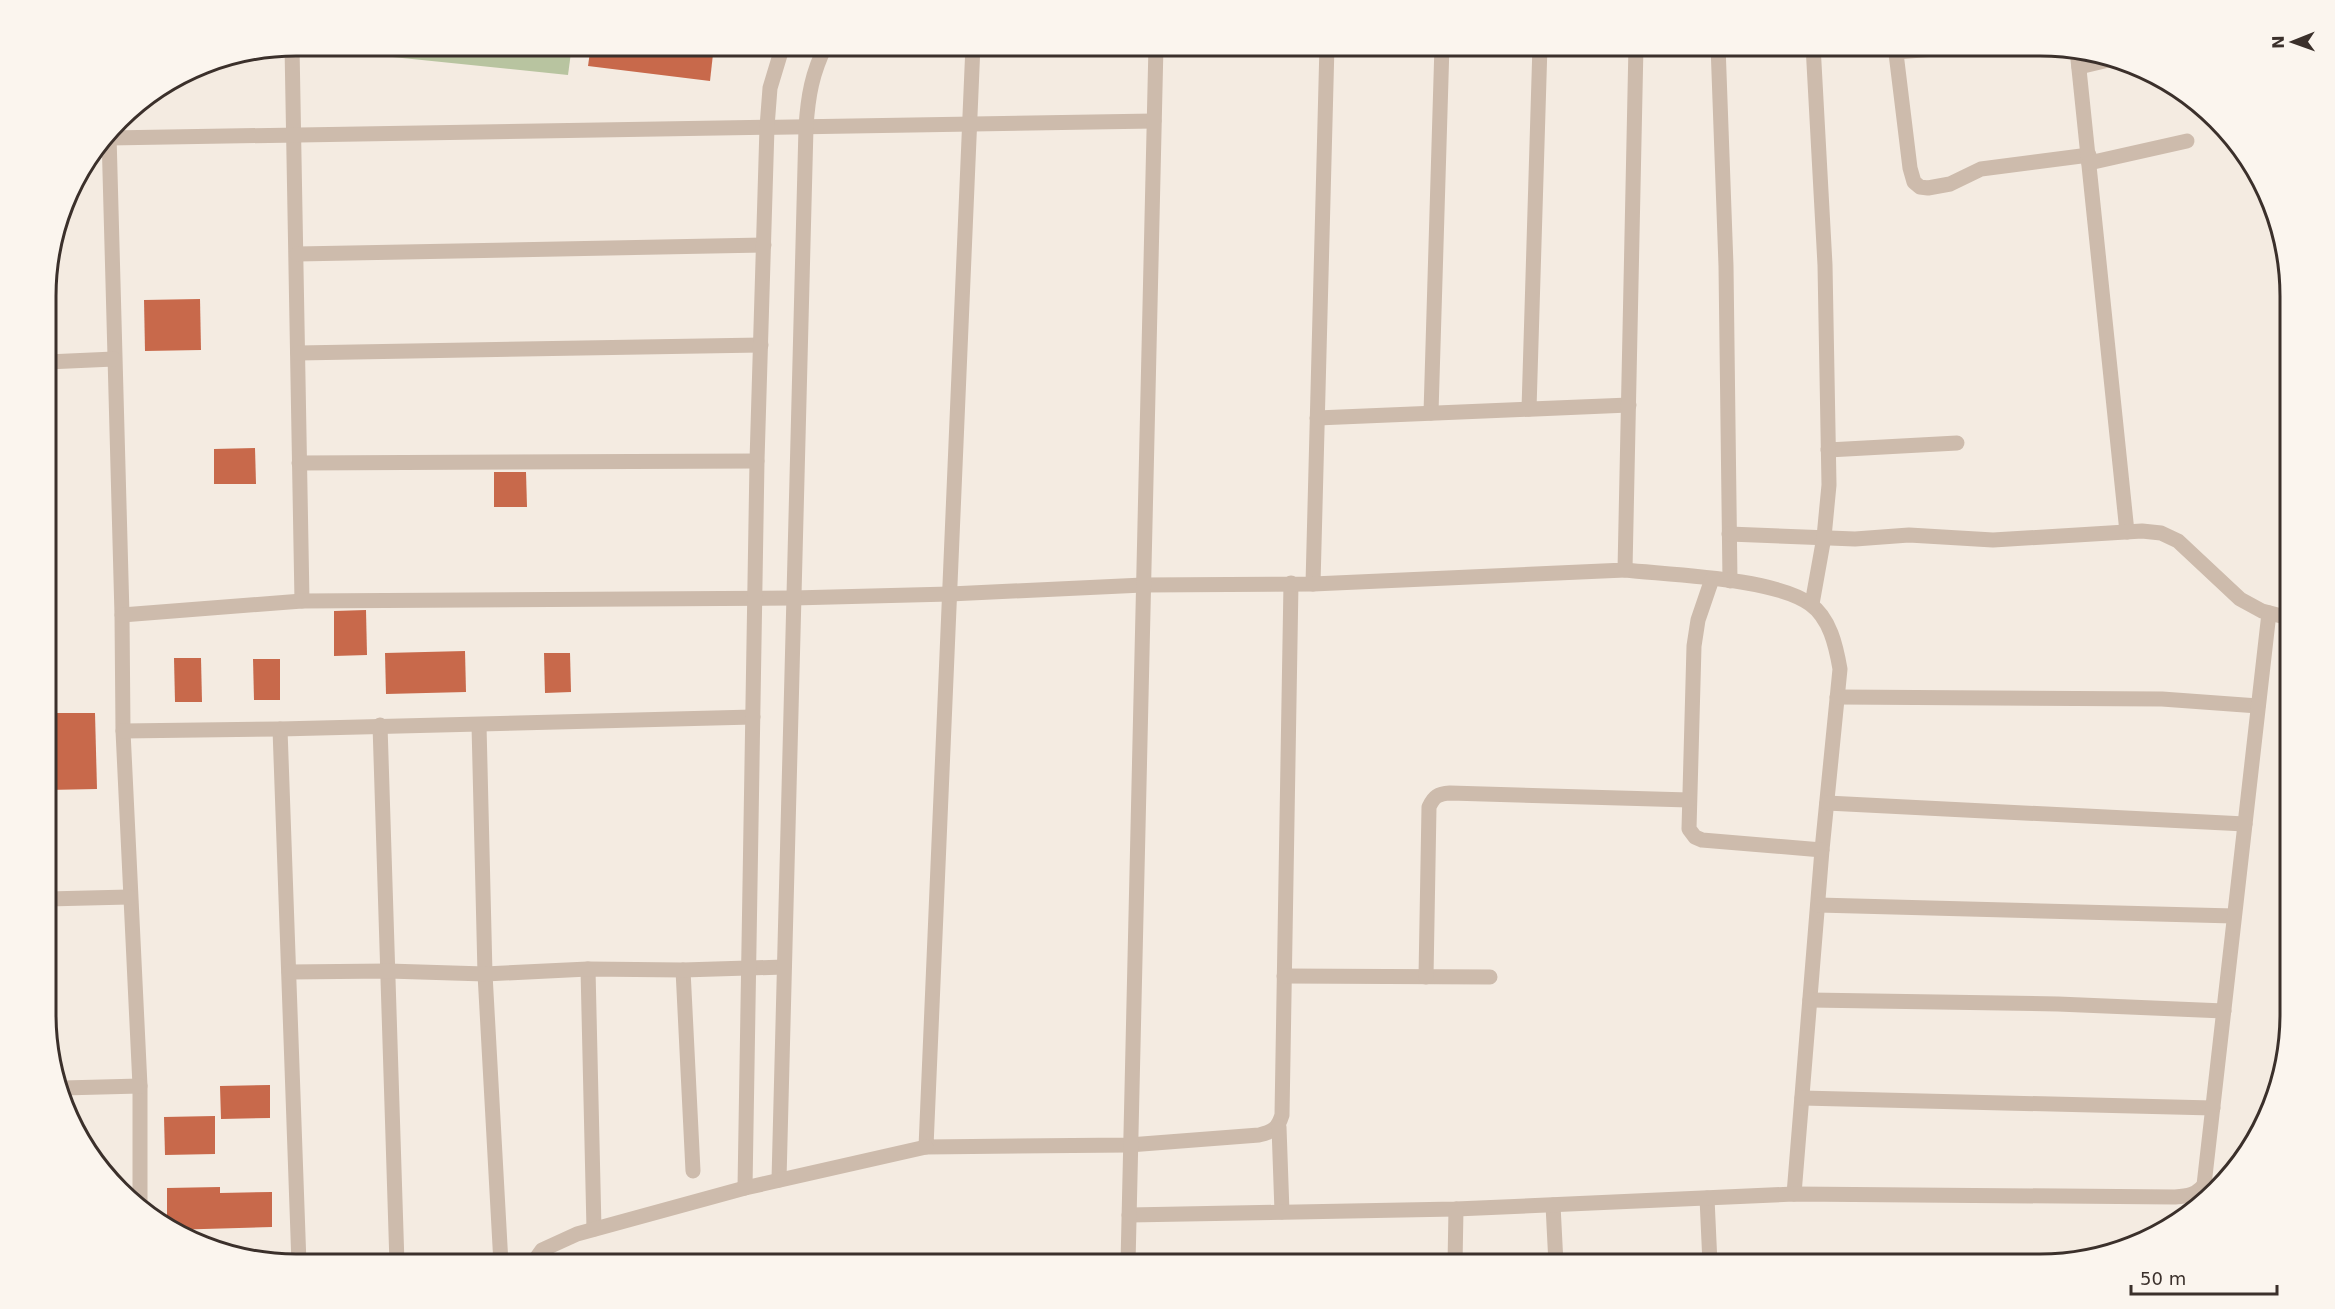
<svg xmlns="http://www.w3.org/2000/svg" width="2335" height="1309" font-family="'DejaVu Sans',sans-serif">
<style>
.green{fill:#b8c4a0}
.building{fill:#c8694b}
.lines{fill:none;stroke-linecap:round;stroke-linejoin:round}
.minor{stroke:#cdbbac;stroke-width:15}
.rim{fill:none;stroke:#3b302b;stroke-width:3}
</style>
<rect width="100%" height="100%" fill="#f4ebe1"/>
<polygon class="green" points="324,45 572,45 568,75 324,50"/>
<g class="building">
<polygon points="591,45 714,45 710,81 588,66"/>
<polygon points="200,299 201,350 145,351 144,300"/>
<polygon points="255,448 256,484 214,484 214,449"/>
<polygon points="494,472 526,472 527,507 494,507"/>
<polygon points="366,610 367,655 334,656 334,611"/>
<polygon points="465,651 466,692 386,694 385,653"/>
<polygon points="544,653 570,653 571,692 545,693"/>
<polygon points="174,658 201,658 202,702 175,702"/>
<polygon points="253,659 280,659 280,700 254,700"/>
<polygon points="47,713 95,713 97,789 47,790"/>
<polygon points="270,1085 270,1118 221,1119 220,1086"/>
<polygon points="215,1116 215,1154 165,1155 164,1117"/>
<polygon points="220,1187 220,1193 272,1192 272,1227 169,1230 167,1228 167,1188"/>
</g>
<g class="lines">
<g class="minor">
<path d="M973,45L926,1147L1129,1145L1259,1135C1273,1132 1278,1128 1282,1115L1291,583"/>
<polyline points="1718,45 1726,266 1730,581"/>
<polyline points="1895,45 1910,168 1914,182 1920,187 1928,188 1950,184 1981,169 2089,155"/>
<polyline points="292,46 302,601"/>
<polyline points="2077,50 2127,532"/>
<polyline points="1896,52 1987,45"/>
<polyline points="2079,67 2117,58"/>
<polyline points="109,135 122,615 123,731 140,1086 140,1202"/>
<polyline points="109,138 1154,121"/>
<polyline points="2089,163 2187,141"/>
<polyline points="297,254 764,245"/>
<polyline points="298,353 761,345"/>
<polyline points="47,362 114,359"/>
<polyline points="1529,409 1540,45"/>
<polyline points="1431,413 1442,45"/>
<polyline points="1317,418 1629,405"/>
<polyline points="1828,450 1957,443"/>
<polyline points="299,463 757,461"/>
<polyline points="1729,534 1855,539 1909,535 1993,540 2142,531 2161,533 2178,541 2240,599 2262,611 2289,618"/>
<path d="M1625,570C1672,575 1774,578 1810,604C1830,618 1836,646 1840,669L1822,850L1794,1194"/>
<polyline points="1712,579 1698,620 1694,646 1689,829 1695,837 1702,840 1822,850"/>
<polyline points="1313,584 1327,45"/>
<polyline points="1812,604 1824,537 1829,485 1825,265 1813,45"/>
<polyline points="122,615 302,601 793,598 950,594 1143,585 1313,584 1625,570 1636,45"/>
<polyline points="1837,697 2162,699 2258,706"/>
<polyline points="380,725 397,1264"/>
<polyline points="479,725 485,974 501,1264"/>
<polyline points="280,729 299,1264"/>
<polyline points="123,731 280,729 753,717"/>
<polyline points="1827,803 2245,824"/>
<polyline points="47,899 129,897"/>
<polyline points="1818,905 2234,916"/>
<polyline points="588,969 594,1229"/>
<polyline points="683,970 693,1171"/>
<polyline points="289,972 388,971 485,974 588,969 683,970 784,967"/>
<polyline points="1284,976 1490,977"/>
<path d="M1426,977L1429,807C1434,796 1438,794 1450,793L1689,800"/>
<polyline points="1810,1000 2058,1004 2224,1011"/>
<polyline points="63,1088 140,1086"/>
<polyline points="1802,1098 2213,1108"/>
<polyline points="1279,1127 1282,1212"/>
<path d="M779,1180L806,127C808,96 812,73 826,45"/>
<polyline points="745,1188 757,461 767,127 770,88 783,45"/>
<polyline points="1707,1198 1710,1264"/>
<polyline points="1553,1205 1556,1264"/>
<path d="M1129,1215L1456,1209L1794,1194L2175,1197C2188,1196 2196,1195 2204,1185L2269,613"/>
<polyline points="532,1264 542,1250 577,1234 745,1188 926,1147"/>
<polyline points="1128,1264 1156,45"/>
<polyline points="1455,1264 1456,1209"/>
</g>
</g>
<path d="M0 0H2335V1309H0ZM296 56H2040A240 240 0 0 1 2280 296V1014A240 240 0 0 1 2040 1254H296A240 240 0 0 1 56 1014V296A240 240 0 0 1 296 56Z" fill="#fbf5ee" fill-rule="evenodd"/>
<path class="rim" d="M296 56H2040A240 240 0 0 1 2280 296V1014A240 240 0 0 1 2040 1254H296A240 240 0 0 1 56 1014V296A240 240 0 0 1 296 56Z"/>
<g transform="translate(2293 42) rotate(269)" stroke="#fbf5ee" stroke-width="4.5" paint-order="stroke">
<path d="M0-4.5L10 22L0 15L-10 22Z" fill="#3b302b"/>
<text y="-9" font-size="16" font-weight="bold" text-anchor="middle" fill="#3b302b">N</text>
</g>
<path d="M2131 1285v9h146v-9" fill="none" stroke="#3b302b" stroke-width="3"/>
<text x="2140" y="1285" font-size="18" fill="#3b302b" stroke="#fbf5ee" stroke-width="4.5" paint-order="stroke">50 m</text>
</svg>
